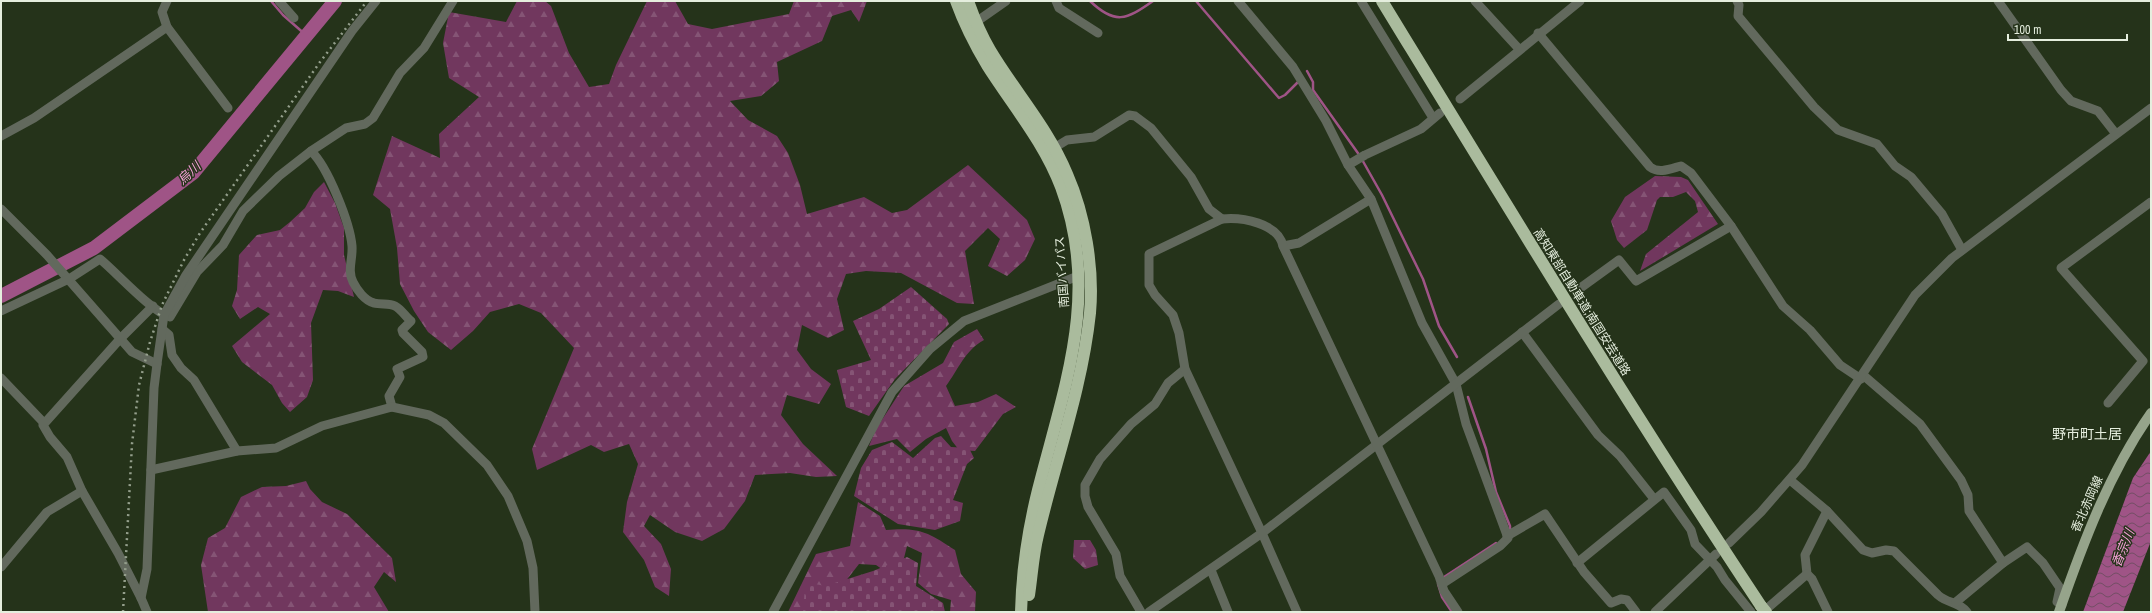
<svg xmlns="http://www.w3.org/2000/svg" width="2152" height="613" font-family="'Archivo Narrow','Noto Sans JP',sans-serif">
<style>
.forest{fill:url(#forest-firs)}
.cemetery{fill:url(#cemetery-stones)}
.water{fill:url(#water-waves)}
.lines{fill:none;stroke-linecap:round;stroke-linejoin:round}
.stream{stroke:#9f5486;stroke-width:2.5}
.river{stroke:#9f5486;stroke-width:14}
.street-tunnel{stroke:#424f37;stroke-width:9;stroke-dasharray:9 4.5;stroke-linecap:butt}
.street{stroke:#62695d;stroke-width:9}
.primary{stroke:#96a48b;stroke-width:10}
.highway{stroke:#aabb9d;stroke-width:12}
.rail{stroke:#949f8c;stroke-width:2.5;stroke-dasharray:2 4;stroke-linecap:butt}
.highway-bridge{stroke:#aabb9d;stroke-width:12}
.labels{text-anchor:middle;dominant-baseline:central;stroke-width:3;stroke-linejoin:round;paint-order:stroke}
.street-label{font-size:12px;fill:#e5eede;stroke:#25331a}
.water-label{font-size:13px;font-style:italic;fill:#f5a2d8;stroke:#25331a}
.quarter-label{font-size:14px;fill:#e5eede;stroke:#25331a}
</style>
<defs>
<pattern id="forest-firs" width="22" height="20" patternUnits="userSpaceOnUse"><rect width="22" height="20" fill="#71375e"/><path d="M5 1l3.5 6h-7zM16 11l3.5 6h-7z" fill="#855475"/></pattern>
<pattern id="cemetery-stones" width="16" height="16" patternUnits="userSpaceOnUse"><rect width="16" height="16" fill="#71375e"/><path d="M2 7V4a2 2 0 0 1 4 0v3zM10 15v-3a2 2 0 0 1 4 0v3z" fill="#855475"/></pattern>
<pattern id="water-waves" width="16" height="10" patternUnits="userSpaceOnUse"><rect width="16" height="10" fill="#9f5486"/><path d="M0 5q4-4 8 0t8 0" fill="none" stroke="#724e64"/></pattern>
</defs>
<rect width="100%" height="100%" fill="#25331a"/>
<g class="forest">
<polygon points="517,1 545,1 551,6 569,53 589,87 609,84 616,65 647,1 675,1 688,24 712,29 789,14 794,1 867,1 859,22 851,10 832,16 822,41 777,62 779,81 761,96 730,101 748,120 777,136 788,153 800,185 807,214 864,197 892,213 907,210 968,165 1027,220 1035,239 1025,260 1007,276 988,266 1000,239 988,228 965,251 974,304 957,303 901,273 866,271 846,274 837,299 844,330 828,338 802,325 797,350 811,369 831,384 819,404 787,395 781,415 803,444 837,476 816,477 790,473 755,475 745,501 724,529 702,541 675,532 650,515 644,526 661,544 671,569 669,596 655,587 644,560 623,532 627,502 638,464 629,444 604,452 591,445 537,470 532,449 574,348 541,313 519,304 490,312 473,331 451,350 428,332 414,311 400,284 397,248 390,209 373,195 392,136 440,158 439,134 479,97 449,78 443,43 449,12 506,22"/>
<polygon points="1655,176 1681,177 1688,180 1718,224 1640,271 1646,254 1698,212 1695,201 1686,192 1673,197 1660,197 1657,200 1647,230 1624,248 1617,240 1611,221 1625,197"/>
<polygon points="324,182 335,203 344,228 344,255 354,297 338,291 323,290 311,323 313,380 307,397 290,412 282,403 272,385 242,362 232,346 270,314 258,307 240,319 232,306 237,290 239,255 257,235 280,230 290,222 305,208 314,192"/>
<path d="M977,329L984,340C965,350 958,370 946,386L955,406L978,402L996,394L1016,407L1003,414L975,451L959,450L952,441L946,428L926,439L910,452L897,439L869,446L876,429L904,386L943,363L954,342Z"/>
<polygon points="306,481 310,489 322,502 347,514 392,558 396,582 384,572 374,587 389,612 208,612 201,565 208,538 225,528 241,497 262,487 286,486"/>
<path d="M858,502L880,516L886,530C919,527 928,532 955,550L961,574L976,592L975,612H950L951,600L931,594L918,583L922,553L907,546L902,566L889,574L876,565L859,564L845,582L808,612H788L816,554L850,546Z"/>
<polygon points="1074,540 1090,540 1096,550 1098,565 1085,569 1073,558"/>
</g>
<g class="cemetery">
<polygon points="911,287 947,319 949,324 895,379 869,416 846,407 837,370 871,360 853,321 879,309"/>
<polygon points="941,436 951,447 969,448 974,458 967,464 953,500 963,503 960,521 935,530 898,524 854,496 861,468 872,450 892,442 913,458 935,438"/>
<polygon points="907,557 918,563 916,586 943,603 945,612 803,612 805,587 815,584 825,586 873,571"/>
</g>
<polygon class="water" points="2151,451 2151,541 2123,612 2083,612 2133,478"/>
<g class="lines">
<g class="stream">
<polyline points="271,1 283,15 307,36"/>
<path d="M1090,1C1115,25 1126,20 1153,1"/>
<polyline points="1196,1 1279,98 1285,95 1298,82"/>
<polyline points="1307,71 1313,82 1313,90 1360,156 1382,195 1423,279 1439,326 1457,357"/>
<polyline points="1468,397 1486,449 1496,492 1510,526 1510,530"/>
<polyline points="1441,579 1496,543"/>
<polyline points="1438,584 1442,597 1452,612"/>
</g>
<polyline class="river" points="1,296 94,248 193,173 335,1"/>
<polyline class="street-tunnel" points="1561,302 1579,289"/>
<g class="street">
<polyline points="167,1 162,12 167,27 228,108"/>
<polyline points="279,1 294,18"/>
<polyline points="1056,1 1059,8 1098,33"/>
<polyline points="1238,1 1293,67 1326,121 1348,165 1371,199 1422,323 1456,384 1466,424 1508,538 1500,546 1442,584"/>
<polyline points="1361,1 1433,118"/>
<polyline points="1475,1 1519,49"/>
<polyline points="1737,1 1739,5 1738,16 1814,107 1838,130 1877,144 1895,166 1911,177 1942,214 1962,250"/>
<polyline points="1998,1 2061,90 2071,101 2098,111 2116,134"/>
<polyline points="976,22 1006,1"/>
<path d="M1538,33L1650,167C1659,174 1670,169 1681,166L1691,173L1731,226L1783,306L1810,330L1840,365L1861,379"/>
<polyline points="1460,99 1580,1"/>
<polyline points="1,136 34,118 167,27"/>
<path d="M311,151C328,167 350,223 352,246C353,259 347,270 353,282C357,290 365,301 374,303C381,305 389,303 395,306C401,309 406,317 411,321L402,330L403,333L422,352L423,357L397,369L400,377L389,396L392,407"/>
<polyline points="1049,151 1067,140 1094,137 1129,115 1135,116 1151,128 1191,177 1209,209 1222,219"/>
<polyline points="1348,165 1365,155 1421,129 1440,113"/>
<polyline points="1,209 47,255 132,352 157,364"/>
<polyline points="1283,246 1299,243 1371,199"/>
<polyline points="1579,289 1619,260 1636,281 1731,226"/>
<path d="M1,311L69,279L100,259C116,272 152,312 170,317L197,272L223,245L243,211L279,176L311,151L346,128L365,124L373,118L400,73L424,48L453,1"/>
<polyline points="162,329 169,335 172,355 181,368 194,380 237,451"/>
<polyline points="1522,332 1598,435 1620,456 1654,499"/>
<polyline points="1863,375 1920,424 1961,480 1968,495 1969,511 2003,563"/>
<polyline points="1,378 44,423"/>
<polyline points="2108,403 2143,361 2061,268 2151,202"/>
<polyline points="151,470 237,451 276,448 322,426 392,407 429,415 444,423 487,465 508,496 527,541 533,568 535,612"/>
<path d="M1790,480L1827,511L1863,550L1872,553L1886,550L1894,551L1938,595C1948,604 1958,601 1967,612"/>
<polyline points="1827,511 1805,555 1807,574 1812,579 1828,612"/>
<polyline points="1507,536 1545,514 1584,572 1611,603 1621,599 1627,600 1636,612"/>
<polyline points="1729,543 1761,512 1802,465 1915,295 1952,258 2151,108"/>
<polyline points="1577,563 1664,492 1691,530 1695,544 1717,567 1725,580 1751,612"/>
<polyline points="1,567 47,512 82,491"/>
<polyline points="1211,570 1228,612"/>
<polyline points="141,598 118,553 82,491 67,457 50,437 43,425 120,339 153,306"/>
<polyline points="1956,602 2003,563 2027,547 2043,563 2060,588 2057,602 2062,605"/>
<polyline points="147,612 141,598 147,569 154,388 157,364 164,315 186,275 352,31 376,1"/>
<polyline points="773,612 892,392 930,349 964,321 1078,276"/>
<polyline points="1141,612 1120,576 1116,554 1088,507 1085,496 1085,485 1100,459 1131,424 1155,404 1168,383 1185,369"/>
<polyline points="1149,612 1262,533 1559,304"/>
<path d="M1297,612L1262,533L1185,369L1179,333L1173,315L1155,295L1149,285V254L1222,219C1242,217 1278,223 1283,246L1439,576L1444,591L1458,612"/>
<polyline points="1655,612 1716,554"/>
<polyline points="1763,612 1807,574"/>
</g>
<path class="primary" d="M2059,612C2083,543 2109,473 2151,413"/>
<g class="highway">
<path d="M956,1C964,23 975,45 987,65C1013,106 1044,142 1061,187C1101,294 1064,387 1038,490C1028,530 1022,571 1021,612"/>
<path d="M968,1C974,18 981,35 990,50C1015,92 1048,128 1067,174C1085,215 1094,268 1090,313C1082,389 1055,462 1038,535C1033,555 1032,575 1029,595"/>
<path d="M1382,1C1506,204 1629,407 1761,606"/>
</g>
<polyline class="rail" points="123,612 132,444 139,385 150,342 162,305 184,260 200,233 320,62 367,1"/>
<polyline class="highway-bridge" points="1761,606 1766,612"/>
</g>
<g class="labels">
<g class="street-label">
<text transform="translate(1062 272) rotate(-94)">南国バイパス</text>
<text transform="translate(1582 302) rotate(58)">高知東部自動車道;南国安芸道路</text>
<text transform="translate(2087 504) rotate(-66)">香北赤岡線</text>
</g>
<g class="water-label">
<text transform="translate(189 173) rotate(-43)">烏川</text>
<text transform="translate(2123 548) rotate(-68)">香宗川</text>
</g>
<g class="quarter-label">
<text x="2087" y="434">野市町土居</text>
</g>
</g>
<rect width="2152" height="613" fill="none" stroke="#e5eede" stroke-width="4"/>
<path d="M2008 34v6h119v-6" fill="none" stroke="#e5eede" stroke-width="2"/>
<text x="2014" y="34" font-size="12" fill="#e5eede" stroke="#25331a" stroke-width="3" paint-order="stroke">100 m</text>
</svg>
